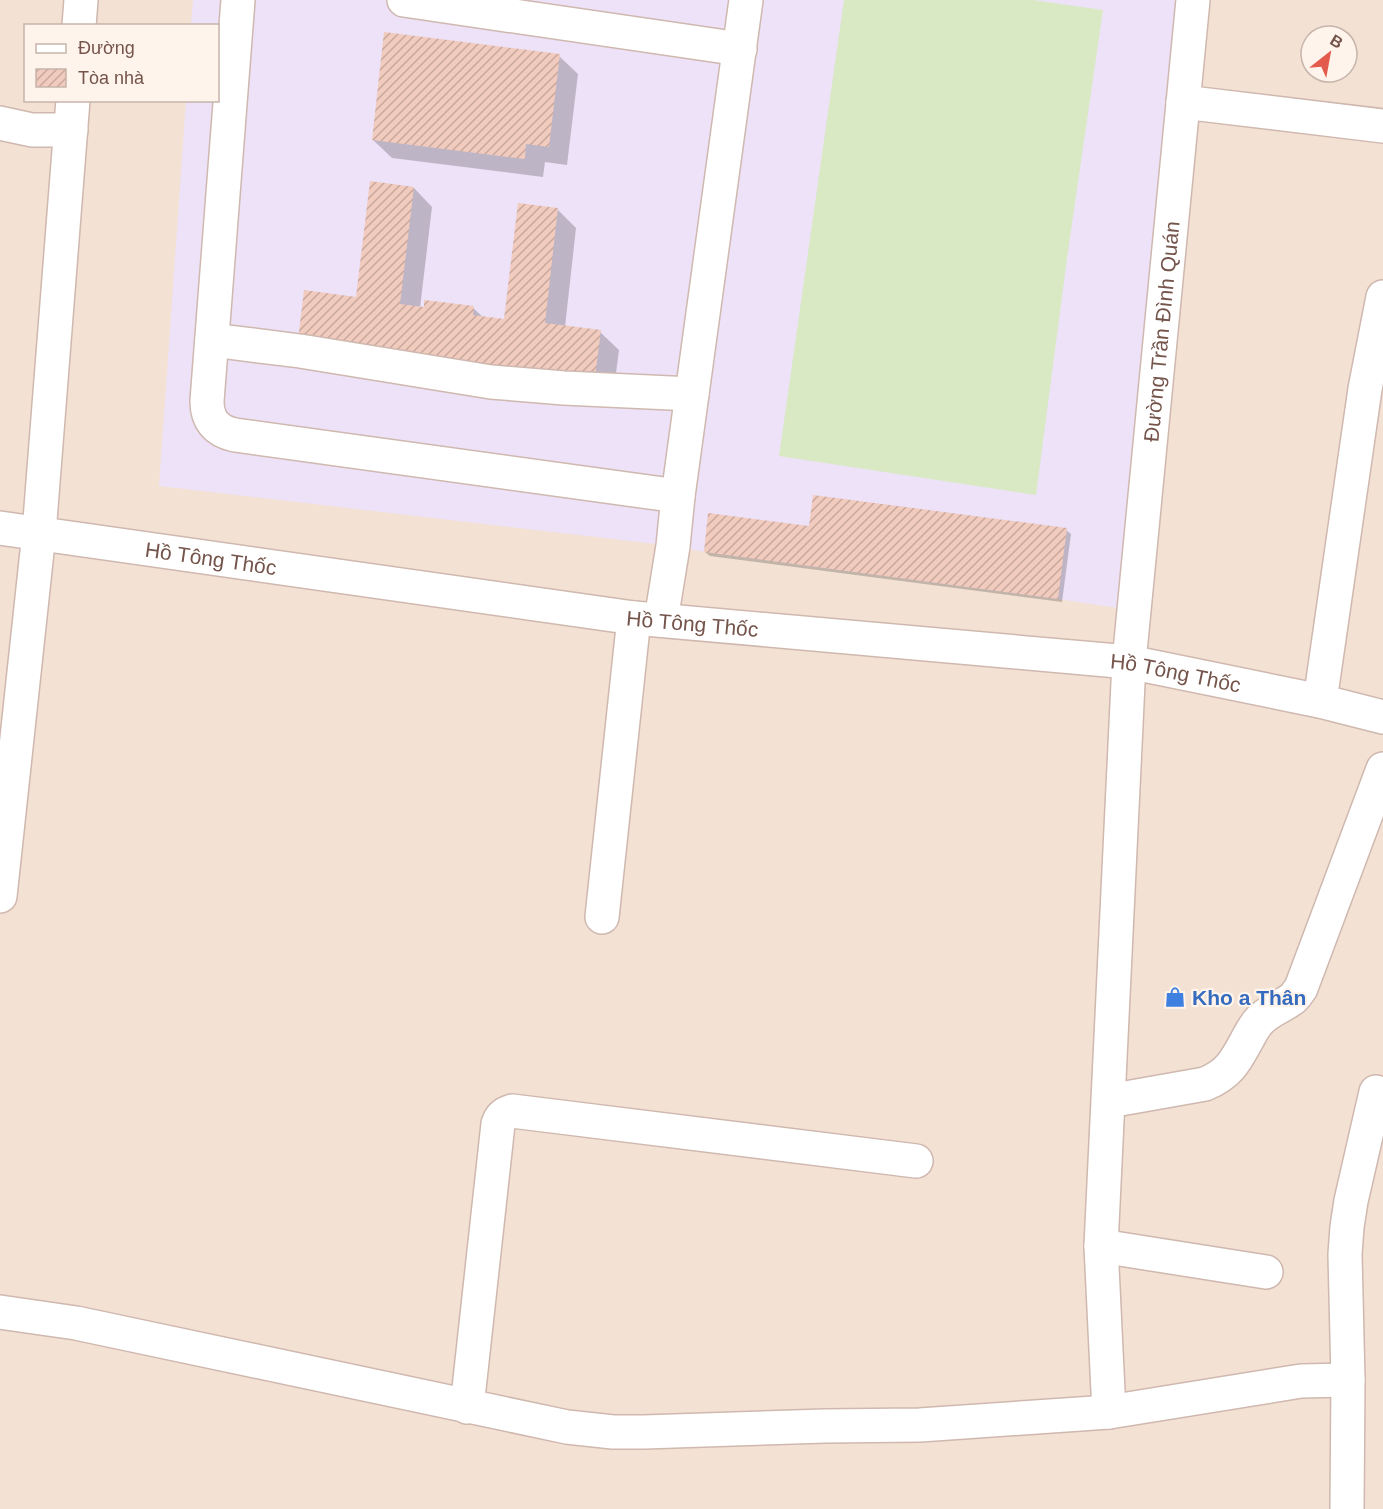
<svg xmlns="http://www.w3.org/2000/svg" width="1383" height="1509" font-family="Arial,sans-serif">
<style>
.residential{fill:#f3e1d3;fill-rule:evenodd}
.education{fill:#ede2f8}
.pitch{fill:#d8e9c4}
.shadow{fill:#0003}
.building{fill:url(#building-hatch)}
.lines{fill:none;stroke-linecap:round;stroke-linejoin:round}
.minor-casing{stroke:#cfb8af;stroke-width:36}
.minor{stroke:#fff;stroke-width:33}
.labels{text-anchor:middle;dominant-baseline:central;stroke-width:4.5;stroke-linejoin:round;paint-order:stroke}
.street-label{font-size:21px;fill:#74544b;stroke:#fff4eb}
.shop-label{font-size:21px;font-weight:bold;fill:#366cbe;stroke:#fff4eb;text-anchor:start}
</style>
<defs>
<pattern id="building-hatch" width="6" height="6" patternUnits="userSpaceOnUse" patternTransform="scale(1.5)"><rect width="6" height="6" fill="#f1cbbd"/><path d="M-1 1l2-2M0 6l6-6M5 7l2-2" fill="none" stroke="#c8a79c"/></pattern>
</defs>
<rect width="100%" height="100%" fill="#fcf0e5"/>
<path class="residential" d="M0,0H1383V1509H0ZM26,26H218V100H26ZM1311,36H1347V72H1311Z"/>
<polygon class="education" points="193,0 1184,0 1124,609 1058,599 704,552 673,546 159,486 186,101 218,100 218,26 191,25"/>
<polygon class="pitch" points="844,0 1033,0 1103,10 1068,251 1036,495 779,456"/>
<g class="shadow">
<polygon points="559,56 578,74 567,165 545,162 543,177 392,158 373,140"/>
<polygon points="414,188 432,207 420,308 473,308 484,318 505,321 557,209 576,228 565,327 600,332 619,350 613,396 483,380 357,299"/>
<polygon points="810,528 1066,530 1071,534 1062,602 710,556 705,552"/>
</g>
<g class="building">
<polygon points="384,32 560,54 549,147 526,144 525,159 372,140"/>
<polygon points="370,181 414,187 400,304 424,307 424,300 474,306 473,315 504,319 518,203 558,208 545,323 601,330 595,378 298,340 304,290 356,297"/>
<polygon points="813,495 1067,528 1058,599 704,552 708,513 809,526"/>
</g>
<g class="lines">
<g class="minor-casing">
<g id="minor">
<path d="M238,0L207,401C207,420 216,431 235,435L678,496"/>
<polyline points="404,0 740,49"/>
<polyline points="79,26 81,0"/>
<polyline points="1183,102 1383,126"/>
<polyline points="0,123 32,130 71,130"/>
<polyline points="212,340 300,351 491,382 564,388 692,394"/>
<path id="s1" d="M0,528L634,618L1129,662L1320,701L1383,717"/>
<polyline points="661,620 673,546 678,496 746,0"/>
<polyline points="1320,701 1365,389 1383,297"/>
<polyline points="0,896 39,533 73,100"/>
<polyline points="602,917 634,618"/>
<path d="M1109,1101L1205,1084C1229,1074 1235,1062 1247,1040C1251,1033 1254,1026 1260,1020C1270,1010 1281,1007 1292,999C1295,997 1298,992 1301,988L1383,769"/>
<polyline points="1101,1246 1266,1272"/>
<polyline points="0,1312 76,1323 567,1427 613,1432 644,1432 825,1426 920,1425 1109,1412 1301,1381 1348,1380"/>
<path d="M467,1407L498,1124C500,1117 505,1113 512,1111L916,1161"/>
<path id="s2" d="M1109,1412L1101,1246L1129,662L1193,0"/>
<polyline points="1347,1509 1348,1380 1345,1254 1347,1227 1351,1201 1376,1092"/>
</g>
</g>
<use href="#minor" class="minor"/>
</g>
<defs>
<g id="shop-bare" transform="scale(1.62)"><path d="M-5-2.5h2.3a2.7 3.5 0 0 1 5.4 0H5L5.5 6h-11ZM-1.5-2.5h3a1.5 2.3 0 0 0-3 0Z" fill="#3f7fe0" stroke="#fff4eb" stroke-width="2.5" paint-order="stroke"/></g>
</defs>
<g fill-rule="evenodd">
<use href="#shop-bare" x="1175" y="997"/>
</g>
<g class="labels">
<g class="street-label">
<text stroke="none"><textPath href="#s2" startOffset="1083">Đường Trần Đình Quán</textPath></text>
<text stroke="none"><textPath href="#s1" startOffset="213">Hồ Tông Thốc</textPath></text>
<text stroke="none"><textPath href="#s1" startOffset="699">Hồ Tông Thốc</textPath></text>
<text stroke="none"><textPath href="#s1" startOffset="1185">Hồ Tông Thốc</textPath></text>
</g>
<g class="shop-label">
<text x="1192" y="997">Kho a Thân</text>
</g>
</g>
<rect x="24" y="24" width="195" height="78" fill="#fff4eb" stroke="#c7b4ab" stroke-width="1.5"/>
<rect x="36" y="44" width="30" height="9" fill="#ffffff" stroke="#c7b4ab" stroke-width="1.5"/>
<text x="78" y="54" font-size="18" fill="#74544b">Đường</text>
<rect x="36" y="69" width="30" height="18" fill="url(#building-hatch)" stroke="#c7b4ab" stroke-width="1.5"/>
<text x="78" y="84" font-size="18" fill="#74544b">Tòa nhà</text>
<g transform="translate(1329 54) rotate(31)"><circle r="28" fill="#fff4eb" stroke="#c7b4ab" stroke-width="1.5"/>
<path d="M0-4.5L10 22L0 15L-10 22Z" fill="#e35b4d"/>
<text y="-9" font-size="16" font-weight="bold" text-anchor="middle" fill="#74544b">B</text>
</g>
</svg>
